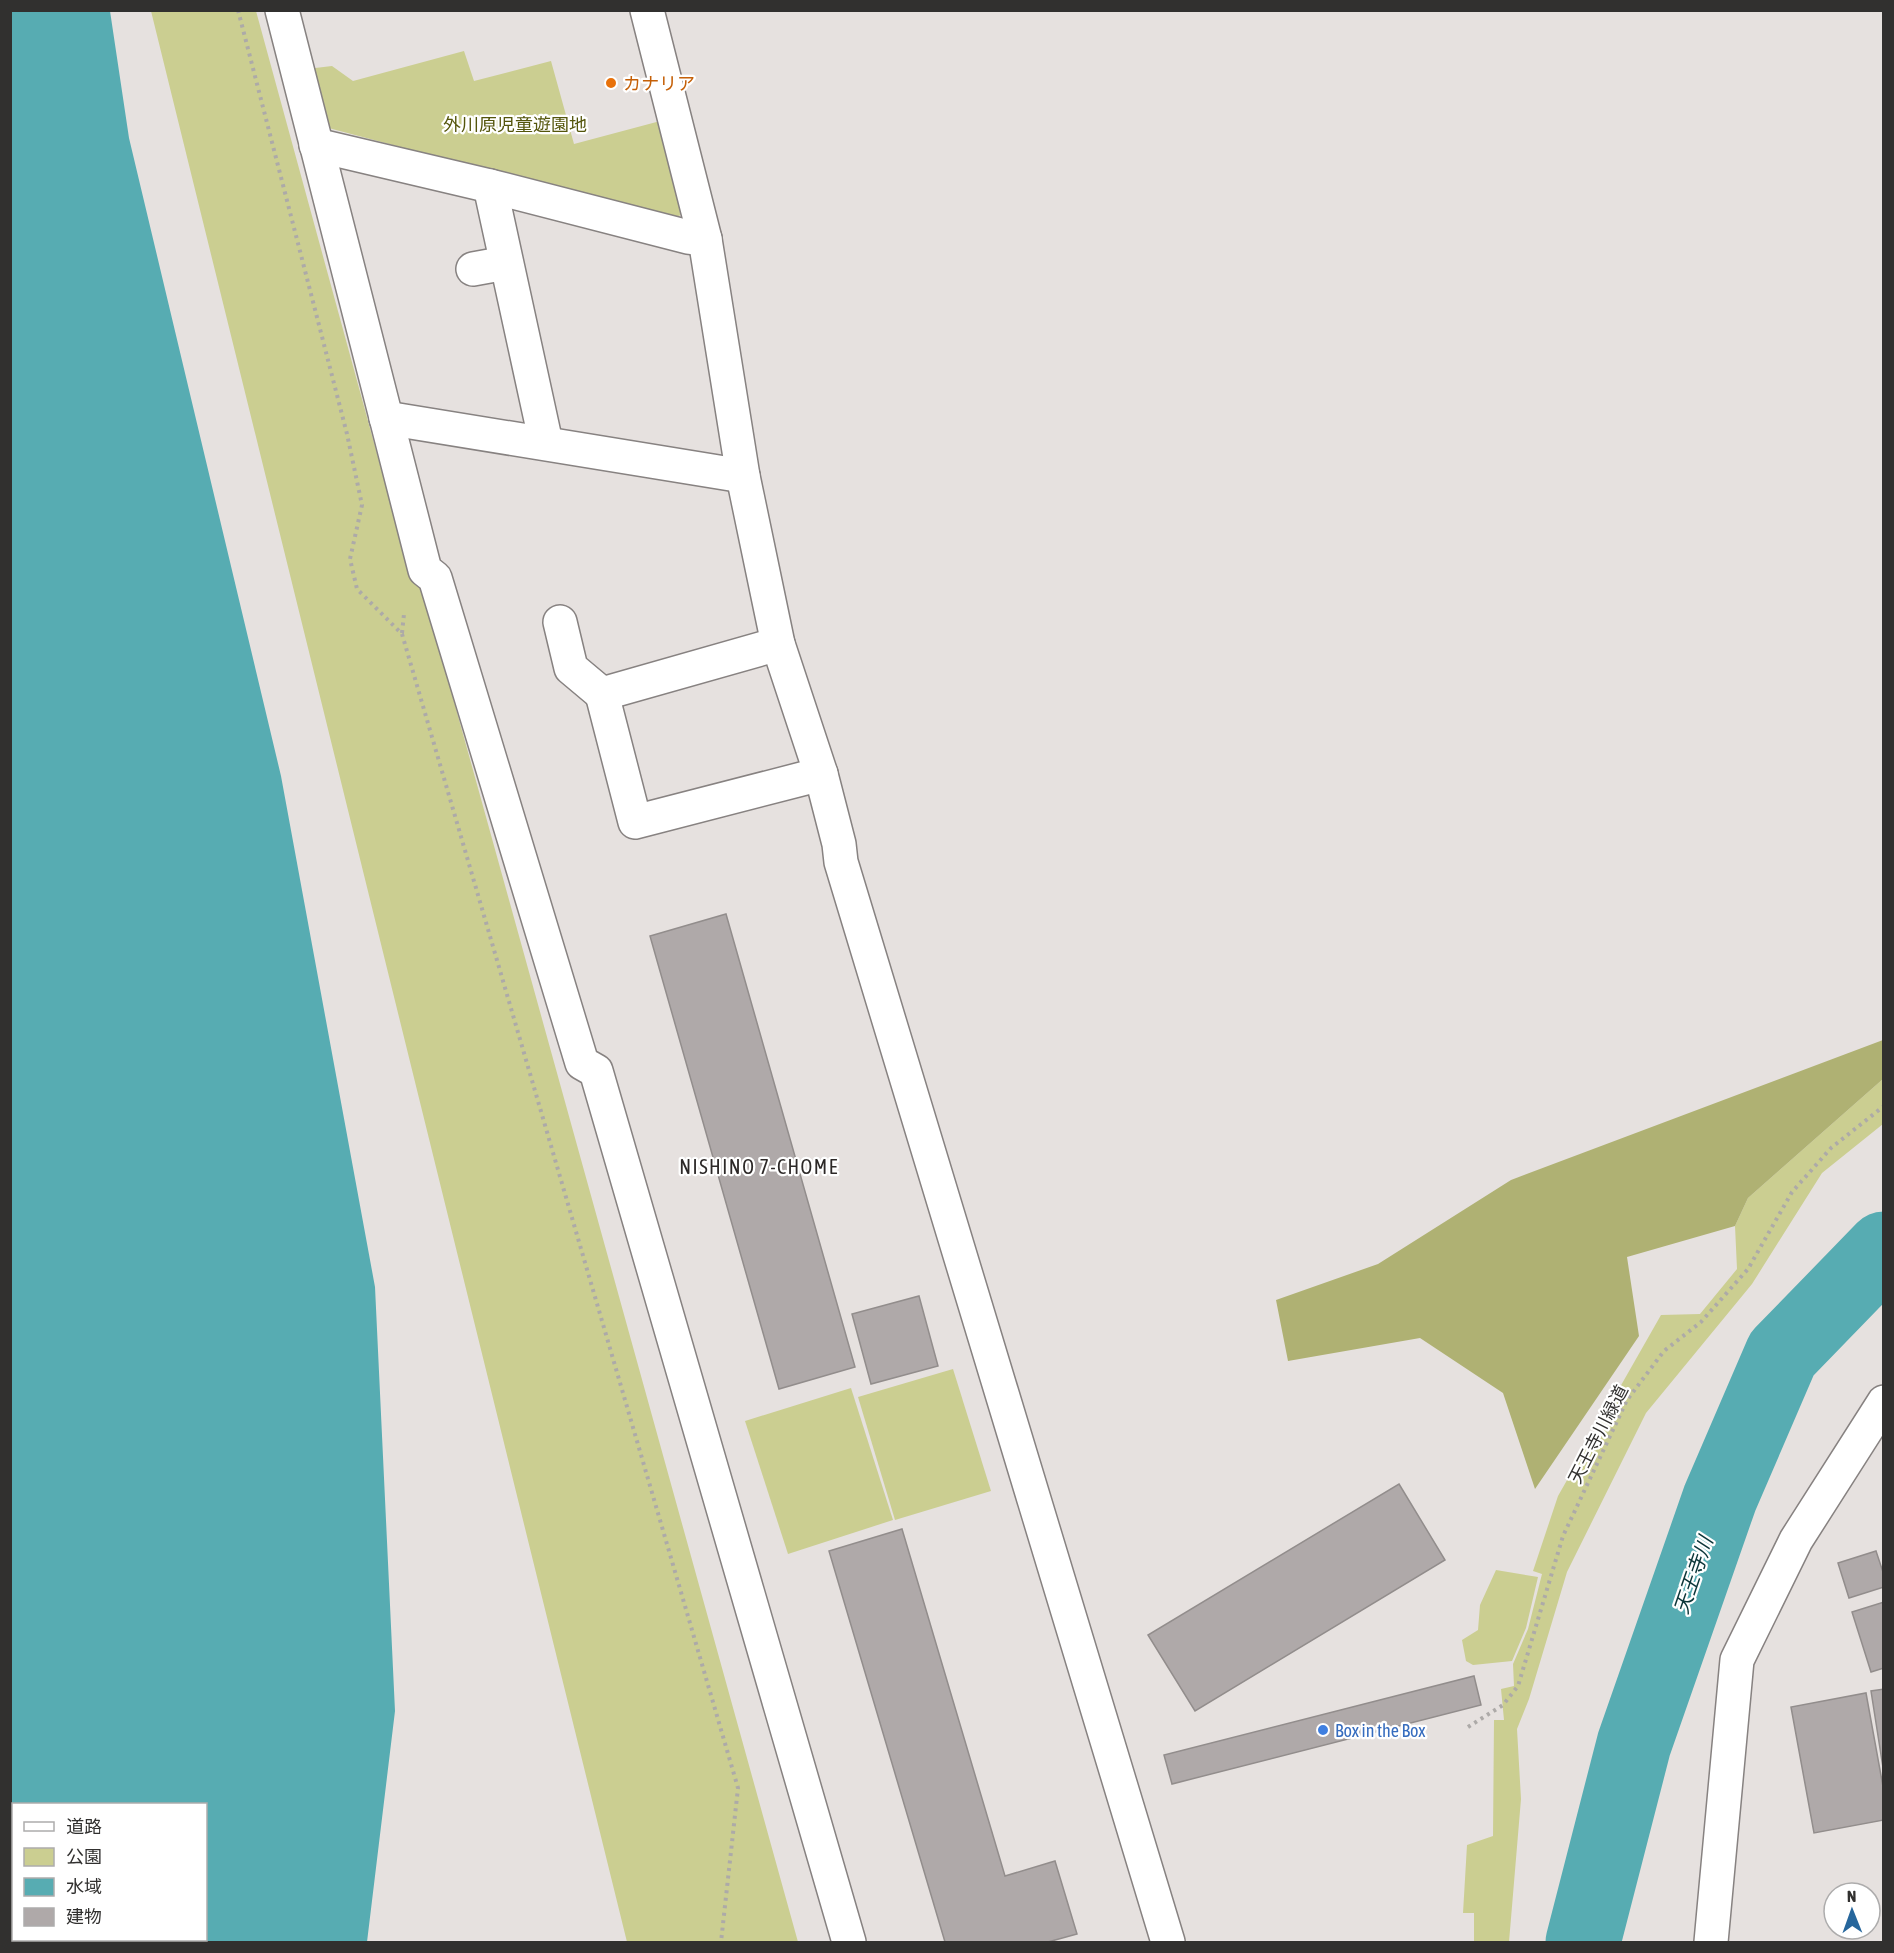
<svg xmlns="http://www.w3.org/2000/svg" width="1894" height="1953" font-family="'Asap Condensed','Noto Sans JP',sans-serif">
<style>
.green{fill:#cbce91}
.forest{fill:#afb173}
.water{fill:#57acb2;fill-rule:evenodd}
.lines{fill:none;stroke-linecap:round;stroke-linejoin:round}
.river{stroke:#57acb2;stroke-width:75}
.building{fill:#afa9a9;stroke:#928d8c;stroke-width:1.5}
.minor-casing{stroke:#878281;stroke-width:36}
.tertiary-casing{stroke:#878281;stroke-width:36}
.path{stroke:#adaaa8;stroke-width:4;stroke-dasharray:3 4.5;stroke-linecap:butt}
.minor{stroke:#fff;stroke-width:33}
.tertiary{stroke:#fff;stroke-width:33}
.food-dot{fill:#e8710a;stroke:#fff;stroke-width:2}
.shop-dot{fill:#3f7fe0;stroke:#fff;stroke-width:2}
.labels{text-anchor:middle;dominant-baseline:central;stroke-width:4.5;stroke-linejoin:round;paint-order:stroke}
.food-label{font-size:18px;fill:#c56008;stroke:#fff;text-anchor:start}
.park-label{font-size:18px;fill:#54550b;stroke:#fff}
.street-label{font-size:18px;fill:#31302f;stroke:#fff}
.shop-label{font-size:18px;fill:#366cbe;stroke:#fff;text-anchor:start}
.neighbourhood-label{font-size:20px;letter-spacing:1.5px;fill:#2c2827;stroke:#fff}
.water-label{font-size:20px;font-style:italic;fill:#0b3538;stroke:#fff}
</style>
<rect width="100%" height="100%" fill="#e6e1df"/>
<g class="green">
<polygon points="151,11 256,11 406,560 425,597 798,1942 627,1942"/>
<polygon points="464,51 474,81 551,61 574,144 664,120 684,210 676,220 321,126 307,69 332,66 353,81"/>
<polygon points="1883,1079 1883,1124 1822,1173 1752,1284 1646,1413 1567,1572 1529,1699 1517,1729 1521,1799 1509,1942 1474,1942 1474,1913 1463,1913 1467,1845 1493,1836 1494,1720 1504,1720 1501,1689 1514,1686 1513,1664 1528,1629 1542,1574 1533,1571 1558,1496 1661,1315 1700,1314 1737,1269 1735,1226 1748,1198"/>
<polygon points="953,1369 991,1491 895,1520 858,1397"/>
<polygon points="851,1388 893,1520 788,1554 745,1421"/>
<polygon points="1496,1570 1538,1577 1526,1628 1512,1661 1473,1665 1466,1661 1462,1640 1478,1630 1480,1605"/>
</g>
<polygon class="forest" points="1883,1040 1883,1079 1748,1198 1735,1226 1627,1257 1639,1336 1535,1489 1503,1393 1420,1338 1288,1361 1276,1300 1378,1264 1511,1180"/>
<path class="water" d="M11,10L110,11L129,138L281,776L375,1287L395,1711L367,1942H11ZM14,1804H206V1940H14Z"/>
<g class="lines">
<polyline class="river" points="1583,1942 1634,1744 1720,1498 1782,1354 1884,1249"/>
</g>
<g class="building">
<polygon points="726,914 855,1367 779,1389 650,936"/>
<polygon points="919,1296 938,1366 871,1384 852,1314"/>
<polygon points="1399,1484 1445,1560 1195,1711 1148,1635"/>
<polygon points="902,1529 1005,1876 1055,1861 1077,1934 1048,1942 945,1942 829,1551"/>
<polygon points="1876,1551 1884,1575 1884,1587 1849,1598 1838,1563"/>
<polygon points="1884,1602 1884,1668 1871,1672 1852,1612"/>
<polygon points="1474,1676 1481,1705 1172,1784 1164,1755"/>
<polygon points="1884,1689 1884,1774 1871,1691"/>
<polygon points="1866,1693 1884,1792 1884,1820 1814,1833 1791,1707"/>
</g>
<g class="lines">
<g class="minor-casing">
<g id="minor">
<polyline points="282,10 425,570 435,578 582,1063 596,1071 849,1942"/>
<polyline points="647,10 705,239 743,476 778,644 821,774 839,844 841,862 1168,1942"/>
<polyline points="316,145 490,186 688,237 705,239"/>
<polyline points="490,186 546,443"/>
<polyline points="473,269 506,263"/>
<polyline points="386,418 743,476"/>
<polyline points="560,622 571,668 602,694"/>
<polyline points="778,644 602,694 635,822 821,774"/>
</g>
</g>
<g class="tertiary-casing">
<polyline id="tertiary" points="1711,1942 1737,1660 1796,1540 1884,1402"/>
</g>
<g class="path">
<polyline points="238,10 347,434 362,505 350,559 357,589 402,634 738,1788 721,1942"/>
<polyline points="402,633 404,614"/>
<polyline points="1468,1727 1503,1705 1518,1686 1563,1536 1627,1400 1664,1351 1701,1322 1748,1269 1792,1192 1831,1148 1884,1106"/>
</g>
<use href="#minor" class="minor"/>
<use href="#tertiary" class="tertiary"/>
</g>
<circle class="food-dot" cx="611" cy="83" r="6"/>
<circle class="shop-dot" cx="1323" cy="1730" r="6"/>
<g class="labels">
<g class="food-label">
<text x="623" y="83">カナリア</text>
</g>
<g class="park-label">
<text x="515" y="124">外川原児童遊園地</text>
</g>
<g class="street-label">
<text transform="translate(1598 1434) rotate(-63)">天王寺川緑道</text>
</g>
<g class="shop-label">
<text x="1335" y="1730">Box in the Box</text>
</g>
<g class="neighbourhood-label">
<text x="759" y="1166">NISHINO 7-CHOME</text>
</g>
<g class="water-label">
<text transform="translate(1693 1575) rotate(-71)">天王寺川</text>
</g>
</g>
<rect width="1894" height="1953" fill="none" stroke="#31302f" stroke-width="24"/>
<rect x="12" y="1803" width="195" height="138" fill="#ffffff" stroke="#adacac" stroke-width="1.5"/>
<rect x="24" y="1822" width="30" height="9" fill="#ffffff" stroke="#adacac" stroke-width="1.5"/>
<text x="66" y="1833" font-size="18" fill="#31302f">道路</text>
<rect x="24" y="1848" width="30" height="18" fill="#cbce91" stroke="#adacac" stroke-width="1.5"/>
<text x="66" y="1863" font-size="18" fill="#31302f">公園</text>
<rect x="24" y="1878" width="30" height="18" fill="#57acb2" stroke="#adacac" stroke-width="1.5"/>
<text x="66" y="1893" font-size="18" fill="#31302f">水域</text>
<rect x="24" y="1908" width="30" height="18" fill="#afa9a9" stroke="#adacac" stroke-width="1.5"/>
<text x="66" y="1923" font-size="18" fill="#31302f">建物</text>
<g transform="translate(1852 1911) rotate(359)"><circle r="28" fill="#ffffff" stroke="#adacac" stroke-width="1.5"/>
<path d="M0-4.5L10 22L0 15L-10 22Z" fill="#26669c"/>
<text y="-9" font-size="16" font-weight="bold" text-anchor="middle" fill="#31302f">N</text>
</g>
</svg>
